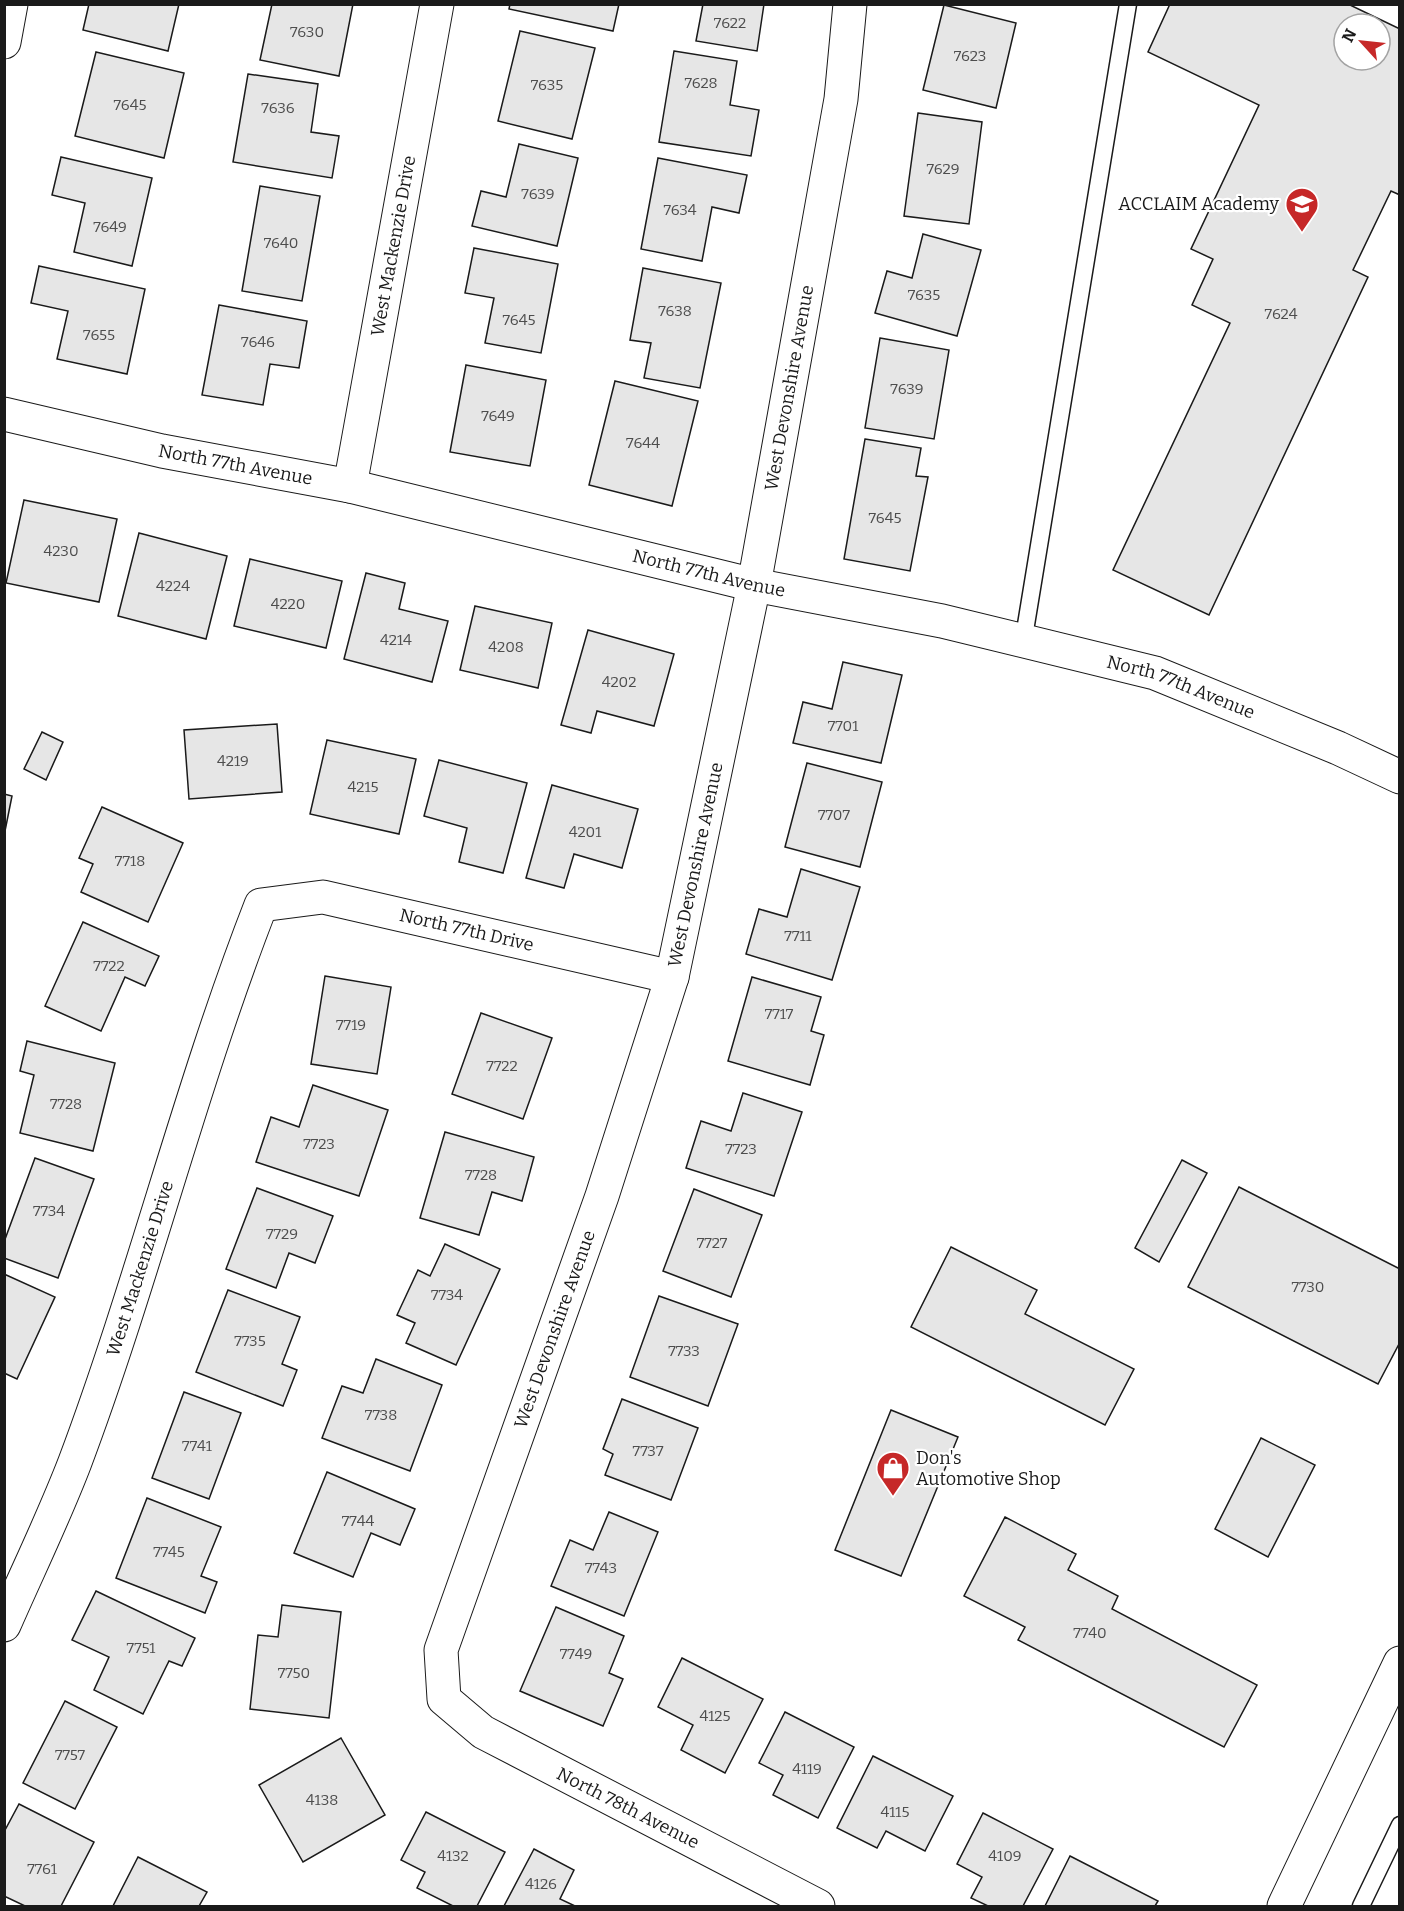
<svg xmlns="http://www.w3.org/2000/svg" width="1404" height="1911" font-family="Bitter,serif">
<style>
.building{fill:#e6e6e6;stroke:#1a1a1a;stroke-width:1.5;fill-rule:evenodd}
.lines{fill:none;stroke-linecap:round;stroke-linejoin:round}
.service-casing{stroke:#1a1a1a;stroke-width:19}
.minor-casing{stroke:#1a1a1a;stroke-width:35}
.secondary-casing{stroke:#1a1a1a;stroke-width:35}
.service{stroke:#fff;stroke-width:16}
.minor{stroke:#fff;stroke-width:33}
.secondary{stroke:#fff;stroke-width:33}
.labels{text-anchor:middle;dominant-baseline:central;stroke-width:4.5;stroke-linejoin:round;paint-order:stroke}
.number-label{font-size:15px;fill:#4d4d4d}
.poi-label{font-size:18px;fill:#1a1a1a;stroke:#fff;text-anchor:end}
.street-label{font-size:18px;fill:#1a1a1a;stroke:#fff}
</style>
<rect width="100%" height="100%" fill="#fff"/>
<g class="building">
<polygon points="89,4 179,4 168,51 83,30"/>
<polygon points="272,4 353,4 339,76 260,60"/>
<polygon points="510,4 619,4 613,31 509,9"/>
<polygon points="703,4 764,4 757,51 696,41"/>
<path d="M1170,4H1348L1400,29V195L1391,191L1353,270L1368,277L1209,615L1113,570L1230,323L1192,305L1213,259L1191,249L1259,105L1148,52ZM1344,24H1380V60H1344Z"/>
<polygon points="944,5 1016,23 996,108 923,90"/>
<polygon points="520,31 595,48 572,139 498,121"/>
<polygon points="674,51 737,61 730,105 759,110 751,156 659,142"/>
<polygon points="96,52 184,73 164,158 75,136"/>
<polygon points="248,74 318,84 311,132 339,136 332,178 233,162"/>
<polygon points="918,113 982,122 969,224 904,216"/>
<polygon points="519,144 578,158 557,246 472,226 481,191 506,197"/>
<polygon points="61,157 152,178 132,266 74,252 85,203 52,195"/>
<polygon points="658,158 747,175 739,213 712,207 702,261 641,249"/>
<polygon points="260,186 320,196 302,301 242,291"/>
<polygon points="923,234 981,250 957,336 875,313 887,271 912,278"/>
<polygon points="474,248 558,264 541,353 485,343 494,298 465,293"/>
<polygon points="39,266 145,289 127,374 57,359 68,311 31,303"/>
<polygon points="643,268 721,283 700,388 644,378 651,343 630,340"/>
<polygon points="219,305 307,321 299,368 270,364 263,405 202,395"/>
<polygon points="880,338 949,350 934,439 865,428"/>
<polygon points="466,365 546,380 530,466 450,452"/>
<polygon points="615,381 698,401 672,506 589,485"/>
<polygon points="865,439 921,448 916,476 928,477 910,571 844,559"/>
<polygon points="24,500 117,519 99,602 6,583"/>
<polygon points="139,533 227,556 206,639 118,616"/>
<polygon points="250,559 342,581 326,648 234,626"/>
<polygon points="366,573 405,583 399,609 448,621 432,682 344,659"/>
<polygon points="475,606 552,623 538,688 460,670"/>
<polygon points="588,630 674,654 654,726 597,711 591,733 561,725"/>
<polygon points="843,662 902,675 881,763 793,743 803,702 832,709"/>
<polygon points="277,724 282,792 189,799 184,730"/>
<polygon points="42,732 63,742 46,780 24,769"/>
<polygon points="327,740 416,759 399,834 310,814"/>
<polygon points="439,760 527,783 503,873 459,862 467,828 424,816"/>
<polygon points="807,763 882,782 860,867 785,847"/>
<polygon points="552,785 638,809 622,868 574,854 564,888 526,878"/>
<polygon points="4,794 12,796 4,836"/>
<polygon points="102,807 183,843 148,922 81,892 93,864 79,858"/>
<polygon points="801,869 860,887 832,980 746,954 759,909 787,917"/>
<polygon points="83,922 159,956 145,986 125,977 101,1031 45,1006"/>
<polygon points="325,976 391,987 377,1074 311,1064"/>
<polygon points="752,977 821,997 811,1031 824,1035 810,1085 728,1061"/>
<polygon points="481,1013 552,1038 523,1119 452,1094"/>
<polygon points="27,1041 115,1063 93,1151 20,1133 34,1075 20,1071"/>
<polygon points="313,1085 388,1110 359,1196 256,1162 271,1117 299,1127"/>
<polygon points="743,1093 802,1112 774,1196 686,1168 701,1121 731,1131"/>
<polygon points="445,1132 534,1157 522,1201 492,1192 479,1235 420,1218"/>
<polygon points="35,1158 94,1179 58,1278 4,1258 4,1242"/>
<polygon points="1182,1160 1207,1173 1159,1262 1135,1248"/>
<polygon points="1239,1187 1400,1269 1400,1342 1378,1384 1188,1287"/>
<polygon points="257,1188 333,1216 315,1263 289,1253 276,1288 226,1269"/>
<polygon points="694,1189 762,1215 731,1297 663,1271"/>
<polygon points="445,1244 500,1269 456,1365 406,1343 415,1323 397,1315 418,1270 430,1276"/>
<polygon points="951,1247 1037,1290 1025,1314 1134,1369 1105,1425 911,1327"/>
<polygon points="4,1274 55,1297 17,1379 4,1373"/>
<polygon points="228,1290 300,1317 282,1364 297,1370 283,1406 196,1372"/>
<polygon points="659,1296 738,1324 708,1406 630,1377"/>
<polygon points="376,1359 442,1385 410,1471 322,1438 342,1386 363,1393"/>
<polygon points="184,1392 241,1413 209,1499 152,1478"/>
<polygon points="622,1399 698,1428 671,1500 605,1475 613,1454 603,1449"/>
<polygon points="891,1410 958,1437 901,1576 835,1550"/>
<polygon points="1261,1438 1315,1465 1268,1557 1215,1529"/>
<polygon points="327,1472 415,1509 400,1545 371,1533 353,1577 294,1553"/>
<polygon points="147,1498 221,1527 201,1576 217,1582 205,1613 116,1578"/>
<polygon points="609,1512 658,1532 624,1616 551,1586 570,1540 593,1550"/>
<polygon points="1005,1517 1076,1554 1068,1570 1118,1596 1112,1609 1257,1685 1224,1747 1018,1640 1025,1627 964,1596"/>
<polygon points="96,1591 195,1638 182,1666 169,1661 143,1714 94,1690 109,1657 72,1640"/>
<polygon points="282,1605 341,1612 329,1718 250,1709 258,1635 278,1637"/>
<polygon points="556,1607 624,1636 609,1673 623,1679 603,1726 520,1691"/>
<polygon points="682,1658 763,1699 725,1773 681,1750 693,1725 658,1707"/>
<polygon points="65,1701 117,1727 75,1809 23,1783"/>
<polygon points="785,1712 854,1747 818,1818 773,1795 783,1775 759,1763"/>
<polygon points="341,1738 385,1815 303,1862 259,1785"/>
<polygon points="873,1756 953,1796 925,1851 886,1831 877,1848 837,1828"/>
<polygon points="19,1804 94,1842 61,1906 25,1906 4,1896 4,1832"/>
<polygon points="426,1812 505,1852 477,1906 453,1906 417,1888 425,1872 401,1860"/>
<polygon points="983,1813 1053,1849 1023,1906 988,1906 971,1898 982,1877 957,1864"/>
<polygon points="534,1849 574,1870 560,1899 575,1906 504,1906"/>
<polygon points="1070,1856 1158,1901 1155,1906 1045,1906"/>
<polygon points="138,1857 207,1892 199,1906 113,1906"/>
</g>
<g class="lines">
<g class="service-casing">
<g id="service">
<polyline points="1023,643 1128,4"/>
<polyline points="1361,1906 1400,1825"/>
</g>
</g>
<g class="minor-casing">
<g id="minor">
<polyline points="4,42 11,4"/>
<path id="s1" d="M4,414L162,451L350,486L754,585L942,621L1155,673L1338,748L1400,777"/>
<path id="s2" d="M350,486L437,4"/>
<path id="s3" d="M4,1625C28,1570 54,1517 75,1462C144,1278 190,1087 261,905L323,897L672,977"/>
<path id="s4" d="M818,1906L483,1732L444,1699L441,1650L602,1196L672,977L754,585L841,99L850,4"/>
</g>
</g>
<g class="secondary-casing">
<polyline id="secondary" points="1284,1906 1400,1663"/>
</g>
<use href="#service" class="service"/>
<use href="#minor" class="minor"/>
<use href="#secondary" class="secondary"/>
</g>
<defs>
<g id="school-pin" transform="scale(1.725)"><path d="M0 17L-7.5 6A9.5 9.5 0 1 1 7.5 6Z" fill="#c62828" stroke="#fff"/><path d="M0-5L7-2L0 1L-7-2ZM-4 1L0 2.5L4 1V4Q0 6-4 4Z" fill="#fff"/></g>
<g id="shop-pin" transform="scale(1.725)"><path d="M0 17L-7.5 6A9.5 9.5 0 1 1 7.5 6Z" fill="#c62828" stroke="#fff"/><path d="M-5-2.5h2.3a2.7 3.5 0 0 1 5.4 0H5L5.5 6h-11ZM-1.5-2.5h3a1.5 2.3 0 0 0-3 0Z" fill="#fff"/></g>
</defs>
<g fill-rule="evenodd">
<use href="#school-pin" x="1302" y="204"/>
<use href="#shop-pin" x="893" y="1468"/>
</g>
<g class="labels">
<g class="number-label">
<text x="730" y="23">7622</text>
<text x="307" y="32">7630</text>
<text x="970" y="56">7623</text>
<text x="701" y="83">7628</text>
<text x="547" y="85">7635</text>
<text x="130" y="105">7645</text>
<text x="278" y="108">7636</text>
<text x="943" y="169">7629</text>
<text x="538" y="194">7639</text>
<text x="680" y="210">7634</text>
<text x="110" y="227">7649</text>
<text x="281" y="243">7640</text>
<text x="924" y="295">7635</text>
<text x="675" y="311">7638</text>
<text x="1281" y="314">7624</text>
<text x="519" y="320">7645</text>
<text x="99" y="335">7655</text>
<text x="258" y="342">7646</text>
<text x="907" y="389">7639</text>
<text x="498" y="416">7649</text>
<text x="643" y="443">7644</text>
<text x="885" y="518">7645</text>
<text x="61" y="551">4230</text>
<text x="173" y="586">4224</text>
<text x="288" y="604">4220</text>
<text x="396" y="640">4214</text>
<text x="506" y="647">4208</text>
<text x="619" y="682">4202</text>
<text x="843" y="726">7701</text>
<text x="233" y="761">4219</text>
<text x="363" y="787">4215</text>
<text x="834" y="815">7707</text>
<text x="585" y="832">4201</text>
<text x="130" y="861">7718</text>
<text x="798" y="936">7711</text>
<text x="109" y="966">7722</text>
<text x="779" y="1014">7717</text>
<text x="351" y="1025">7719</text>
<text x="502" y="1066">7722</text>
<text x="66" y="1104">7728</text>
<text x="319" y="1144">7723</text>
<text x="741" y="1149">7723</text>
<text x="481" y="1175">7728</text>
<text x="49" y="1211">7734</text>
<text x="282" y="1234">7729</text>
<text x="712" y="1243">7727</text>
<text x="1308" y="1287">7730</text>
<text x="447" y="1295">7734</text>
<text x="250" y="1341">7735</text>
<text x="684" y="1351">7733</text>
<text x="381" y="1415">7738</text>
<text x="197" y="1446">7741</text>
<text x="648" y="1451">7737</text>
<text x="358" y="1521">7744</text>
<text x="169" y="1552">7745</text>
<text x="601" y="1568">7743</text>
<text x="1090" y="1633">7740</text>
<text x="141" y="1648">7751</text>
<text x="576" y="1654">7749</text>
<text x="294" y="1673">7750</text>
<text x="715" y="1716">4125</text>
<text x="70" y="1755">7757</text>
<text x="807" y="1769">4119</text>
<text x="322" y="1800">4138</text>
<text x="895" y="1812">4115</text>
<text x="453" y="1856">4132</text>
<text x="1005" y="1856">4109</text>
<text x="42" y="1869">7761</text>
<text x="541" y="1884">4126</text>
</g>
<g class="poi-label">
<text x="1279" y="204">ACCLAIM Academy</text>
<text x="916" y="1458" text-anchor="start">Don's<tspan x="916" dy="21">Automotive Shop</tspan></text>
</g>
<g class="street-label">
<text stroke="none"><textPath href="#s2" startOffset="244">West Mackenzie Drive</textPath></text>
<text stroke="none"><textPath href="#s4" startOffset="1790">West Devonshire Avenue</textPath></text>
<text stroke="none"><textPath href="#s1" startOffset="237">North 77th Avenue</textPath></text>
<text stroke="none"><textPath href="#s1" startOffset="723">North 77th Avenue</textPath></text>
<text stroke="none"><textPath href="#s1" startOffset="1209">North 77th Avenue</textPath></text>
<text stroke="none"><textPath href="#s4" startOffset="1304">West Devonshire Avenue</textPath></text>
<text stroke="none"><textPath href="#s3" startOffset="975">North 77th Drive</textPath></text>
<text stroke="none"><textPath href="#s3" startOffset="382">West Mackenzie Drive</textPath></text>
<text stroke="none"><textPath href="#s4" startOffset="818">West Devonshire Avenue</textPath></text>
<text transform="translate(628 1808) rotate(27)">North 78th Avenue</text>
</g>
</g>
<rect width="1404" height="1911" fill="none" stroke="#1a1a1a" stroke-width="12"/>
<g transform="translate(1362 42) rotate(297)"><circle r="28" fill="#ffffff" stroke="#a3a3a3" stroke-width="1.5"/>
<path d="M0-4.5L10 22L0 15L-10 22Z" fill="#c62828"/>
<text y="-9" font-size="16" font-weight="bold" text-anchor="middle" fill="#1a1a1a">N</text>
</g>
</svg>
